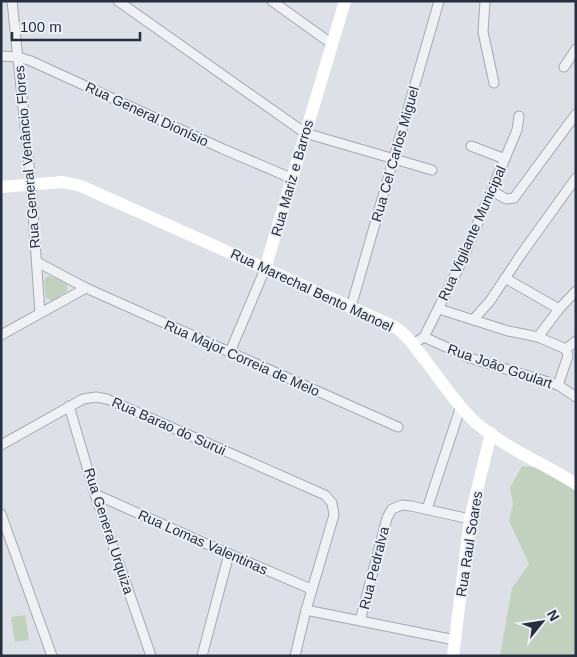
<svg xmlns="http://www.w3.org/2000/svg" width="577" height="657" font-family="Arial,sans-serif">
<style>
.green{fill:#c2d1be}
.lines{fill:none;stroke-linecap:round;stroke-linejoin:round}
.street-casing{stroke:#a3a8b1;stroke-width:11}
.street{stroke:#f0f1f5;stroke-width:9}
.secondary{stroke:#fff;stroke-width:12}
.labels{text-anchor:middle;dominant-baseline:central;stroke-width:4;stroke-linejoin:round;paint-order:stroke}
.street-label{font-size:14px;fill:#272e3d;stroke:#eceff5}
</style>
<rect width="100%" height="100%" fill="#dde1e7"/>
<g class="green">
<polygon points="49,276 61,280 67,285 67,291 52,301 46,298 44,281 46,277"/>
<polygon points="522,466 539,468 576,490 576,656 500,656 512,588 529,564 509,521 513,504 510,488"/>
<polygon points="25,615 29,640 15,642 11,617"/>
</g>
<g class="lines">
<g class="street-casing">
<g id="street">
<polyline points="12,1 31,184 40,313"/>
<polyline points="118,1 305,133 432,170"/>
<polyline points="272,1 332,44"/>
<polyline points="485,1 483,32 494,83"/>
<polyline points="1,56 18,57 31,61 223,149 291,178"/>
<polyline points="564,67 576,49"/>
<polyline points="471,146 505,159"/>
<polyline points="492,191 506,199 514,198 576,114"/>
<polyline points="37,262 86,288 398,427"/>
<polyline points="505,278 559,309"/>
<polyline points="351,307 439,1"/>
<polyline points="439,309 508,331 538,337 566,349"/>
<polyline points="473,320 490,301 522,253 576,178"/>
<polyline points="1,335 86,288"/>
<polyline points="424,337 470,358 558,385 576,397"/>
<polyline points="538,337 559,309 576,291"/>
<polyline points="413,344 424,337 461,263 517,130 519,116"/>
<polyline points="566,349 576,341"/>
<polyline points="230,352 265,269"/>
<polyline points="558,385 568,356 566,349"/>
<polyline points="69,406 95,494 151,656"/>
<polyline points="1,445 83,399 96,397 107,399 325,495 332,503 334,515 306,610 295,656"/>
<polyline points="95,494 229,554 311,589"/>
<polyline points="427,509 461,406"/>
<polyline points="1,514 52,656"/>
<polyline points="306,610 455,640"/>
<polyline points="360,621 387,518 392,509 402,505 411,506 470,519"/>
<polyline points="202,656 229,554"/>
</g>
</g>
<use href="#street" class="street"/>
<g class="secondary">
<path d="M1,187L63,182L81,186L395,327C408,335 416,349 426,361C441,381 456,404 474,421C503,447 543,463 576,484"/>
<polyline points="265,269 345,1"/>
<polyline points="453,656 470,519 491,433"/>
</g>
</g>
<g class="labels">
<g class="street-label">
<text transform="translate(147 114) rotate(25)">Rua General Dionísio</text>
<text transform="translate(395 154) rotate(-74)">Rua Cel Carlos Miguel</text>
<text transform="translate(27 157) rotate(-95)">Rua General Venâncio Flores</text>
<text transform="translate(292 178) rotate(-74)">Rua Mariz e Barros</text>
<text transform="translate(472 233) rotate(-66)">Rua Vigilante Municipal</text>
<text transform="translate(312 290) rotate(25)">Rua Marechal Bento Manoel</text>
<text transform="translate(242 358) rotate(24)">Rua Major Correia de Melo</text>
<text transform="translate(500 366) rotate(19)">Rua Joāo Goulart</text>
<text transform="translate(169 426) rotate(24)">Rua Barao do Surui</text>
<text transform="translate(109 531) rotate(72)">Rua General Urquiza</text>
<text transform="translate(203 542) rotate(24)">Rua Lomas Valentinas</text>
<text transform="translate(469 544) rotate(-81)">Rua Raul Soares</text>
<text transform="translate(374 568) rotate(-76)">Rua Pedralva</text>
</g>
</g>
<rect width="577" height="657" fill="none" stroke="#272e3d" stroke-width="5"/>
<g transform="translate(542 622) rotate(60)" stroke="#eceff5" stroke-width="4" paint-order="stroke">
<path d="M0-4L9 19L0 12L-9 19Z" fill="#272e3d"/>
<text y="-8" font-size="14" font-weight="bold" text-anchor="middle" fill="#272e3d">N</text>
</g>
<path d="M12 32v8h128v-8" fill="none" stroke="#272e3d" stroke-width="2.5"/>
<text x="20" y="32" font-size="15" fill="#272e3d" stroke="#eceff5" stroke-width="4" paint-order="stroke">100 m</text>
</svg>
